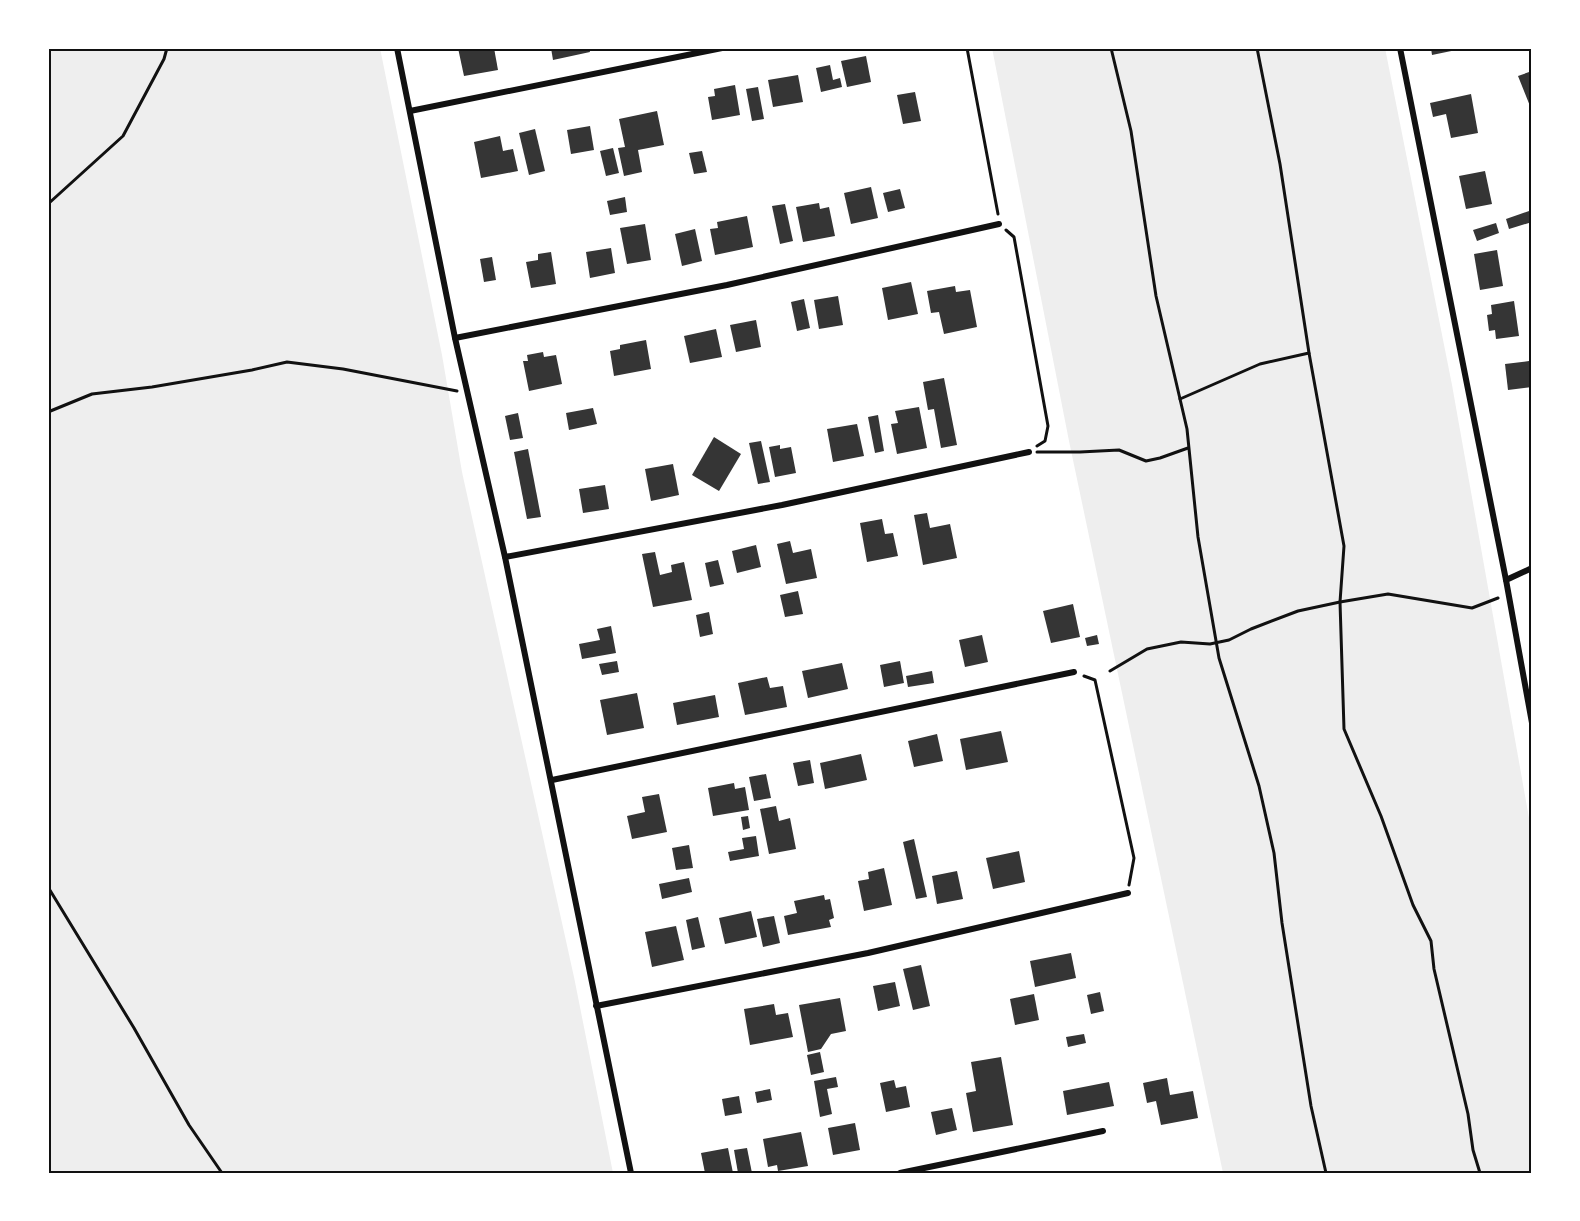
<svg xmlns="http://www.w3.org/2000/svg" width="1580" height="1221" font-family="'Work Sans',sans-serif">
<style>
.green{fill:#eee}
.building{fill:#353535}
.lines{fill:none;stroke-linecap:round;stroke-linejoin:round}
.path{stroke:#111;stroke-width:3}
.minor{stroke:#111;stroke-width:6}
.neatline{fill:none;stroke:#111;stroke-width:2}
</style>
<rect width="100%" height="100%" fill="#fff"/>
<g class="green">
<polygon points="48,48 380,48 442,355 462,472 574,977 613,1173 48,1173"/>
<polygon points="992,48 1385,48 1452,385 1532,835 1532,1173 1223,1173 1069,441"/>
</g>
<g class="building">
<polygon points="458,48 494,48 498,70 464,76"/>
<polygon points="551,48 589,48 590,52 553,60"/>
<polygon points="1431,48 1461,48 1461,49 1432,55"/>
<polygon points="866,56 871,82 847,87 841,61"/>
<polygon points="830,65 833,80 840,78 842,87 821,92 816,68"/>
<polygon points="1532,71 1532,105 1530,106 1518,76"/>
<polygon points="798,75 803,102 773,107 768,80"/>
<polygon points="735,85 740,115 712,120 708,97 715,96 714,89"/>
<polygon points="758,87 764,119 752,121 746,89"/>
<polygon points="915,92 921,121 903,124 897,95"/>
<polygon points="1471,94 1478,133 1451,138 1446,114 1433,117 1430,103"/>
<polygon points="657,111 664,145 638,150 642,172 624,176 618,148 625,147 619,119"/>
<polygon points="590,126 594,150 571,154 567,130"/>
<polygon points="535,129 545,171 529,175 519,133"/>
<polygon points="500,136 503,151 513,149 518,171 481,178 474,142"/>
<polygon points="613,148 619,173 606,176 600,151"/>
<polygon points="702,151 707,172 694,174 689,153"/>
<polygon points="1485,171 1492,204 1466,209 1459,176"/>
<polygon points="871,187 878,218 851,224 844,193"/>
<polygon points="900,189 905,208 888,212 883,193"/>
<polygon points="625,197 627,212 610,215 607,201"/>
<polygon points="819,203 820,209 829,207 835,236 803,242 796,207"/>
<polygon points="785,204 793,241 780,244 772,206"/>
<polygon points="1532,210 1532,222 1509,229 1506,219"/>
<polygon points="747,216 753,247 715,255 710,229 718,228 717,222"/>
<polygon points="1496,223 1499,233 1477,241 1473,230"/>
<polygon points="645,224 651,260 627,264 620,228"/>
<polygon points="695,229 702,261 682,266 675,234"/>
<polygon points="611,248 615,273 590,278 586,252"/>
<polygon points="1497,250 1503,286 1480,290 1474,254"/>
<polygon points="551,252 556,284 531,288 526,262 538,260 538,254"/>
<polygon points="492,257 496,280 484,282 480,259"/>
<polygon points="911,282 918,314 888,320 882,288"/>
<polygon points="955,286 956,292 970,290 977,327 944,334 939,312 931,313 927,291"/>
<polygon points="838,296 843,325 819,329 814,300"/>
<polygon points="804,299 810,328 797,331 791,302"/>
<polygon points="1514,301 1519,336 1496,339 1495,330 1489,331 1487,315 1492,314 1491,305"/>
<polygon points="756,320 761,347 736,352 730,325"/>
<polygon points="716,329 722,357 690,363 684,336"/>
<polygon points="646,340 651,369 614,376 610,351 620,349 620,345"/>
<polygon points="543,352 544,357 556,355 562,384 529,391 523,361 528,361 527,355"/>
<polygon points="1529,361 1532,387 1508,390 1505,364"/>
<polygon points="944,378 957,445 941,448 934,409 928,410 923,382"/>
<polygon points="919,407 927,448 897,454 891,424 898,423 895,411"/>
<polygon points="593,408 597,424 569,430 566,413"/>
<polygon points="518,413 523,438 510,440 505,416"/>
<polygon points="878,415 884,451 875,453 868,417"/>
<polygon points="857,424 864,456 833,462 827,429"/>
<polygon points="714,437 741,454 719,491 692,475"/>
<polygon points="761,441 770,482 758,484 749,443"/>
<polygon points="780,445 780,449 791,447 796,473 775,477 769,447"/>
<polygon points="528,449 541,517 527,519 514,452"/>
<polygon points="673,464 679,495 651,501 645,469"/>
<polygon points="605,485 609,509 583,513 579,489"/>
<polygon points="927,513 930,528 950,524 957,558 923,565 914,515"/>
<polygon points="882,519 885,534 893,533 898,556 867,562 860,523"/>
<polygon points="790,541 793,553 811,549 817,578 786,584 777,544"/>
<polygon points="756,545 761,567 737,573 732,551"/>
<polygon points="655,552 660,575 672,572 671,565 684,562 692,600 653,607 642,554"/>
<polygon points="718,560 724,584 710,587 705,563"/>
<polygon points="798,591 803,614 785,617 780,595"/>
<polygon points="1073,604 1080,637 1051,643 1043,611"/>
<polygon points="709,612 713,634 700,637 696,615"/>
<polygon points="611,626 616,653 582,659 579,644 600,640 597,629"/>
<polygon points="982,635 988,662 965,667 959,640"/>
<polygon points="1097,635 1099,644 1087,646 1085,638"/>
<polygon points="617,661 619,672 602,675 599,664"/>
<polygon points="900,661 904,683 884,687 880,665"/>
<polygon points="842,663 848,689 808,698 802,671"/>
<polygon points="932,671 934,683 908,687 906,676"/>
<polygon points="767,677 770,688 783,686 787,707 745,715 738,683"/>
<polygon points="637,693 644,728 607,735 600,700"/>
<polygon points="715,695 719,717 677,725 673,703"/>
<polygon points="1001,731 1008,762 966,770 960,739"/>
<polygon points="937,734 943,761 914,767 908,741"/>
<polygon points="861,754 867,780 825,789 820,763"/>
<polygon points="810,760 814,783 798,786 793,763"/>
<polygon points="766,774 771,798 754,801 749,777"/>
<polygon points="734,783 735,789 745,787 749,810 713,816 708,788"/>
<polygon points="659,794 667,832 632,839 627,816 645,812 642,797"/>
<polygon points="776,806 779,821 790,818 796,849 769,854 760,809"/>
<polygon points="748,816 750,828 743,830 741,817"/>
<polygon points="756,836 759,856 730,861 728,852 744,849 742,838"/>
<polygon points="914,839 927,897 916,899 903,842"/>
<polygon points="689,845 693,868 676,870 672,848"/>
<polygon points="1019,851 1025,882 993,889 986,858"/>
<polygon points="884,868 892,905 864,911 858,881 869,879 868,872"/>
<polygon points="957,871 963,899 937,904 932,876"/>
<polygon points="689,878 692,892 662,899 659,884"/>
<polygon points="824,895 825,900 830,899 834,918 829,920 831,927 788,935 784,916 797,913 794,901"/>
<polygon points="751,911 757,937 725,944 719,918"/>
<polygon points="774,916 780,943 763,947 757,919"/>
<polygon points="698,917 705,947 692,950 686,920"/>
<polygon points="676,926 684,960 652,967 645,932"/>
<polygon points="1071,953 1076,978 1035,987 1030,961"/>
<polygon points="921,965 930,1006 913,1010 903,969"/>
<polygon points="895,982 900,1006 878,1011 873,986"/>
<polygon points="1100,992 1104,1011 1091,1014 1087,995"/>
<polygon points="1034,994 1039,1020 1015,1025 1010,999"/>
<polygon points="840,998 846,1031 831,1034 821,1049 808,1052 799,1005"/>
<polygon points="774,1004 776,1015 788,1013 793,1037 750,1045 744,1009"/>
<polygon points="1084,1034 1086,1043 1068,1047 1066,1037"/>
<polygon points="820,1052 824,1072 811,1075 807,1055"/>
<polygon points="1001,1057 1013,1125 973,1132 966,1093 976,1091 971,1062"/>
<polygon points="836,1077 838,1087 827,1089 832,1114 820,1117 814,1081"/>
<polygon points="1167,1078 1170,1095 1193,1091 1198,1118 1161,1125 1156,1101 1147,1103 1143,1083"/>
<polygon points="894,1080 896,1088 906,1086 910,1107 886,1112 880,1083"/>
<polygon points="1109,1082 1114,1106 1067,1115 1063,1091"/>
<polygon points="770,1089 772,1100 757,1103 755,1092"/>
<polygon points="739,1096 742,1113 725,1116 722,1099"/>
<polygon points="952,1108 957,1130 936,1135 931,1112"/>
<polygon points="855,1123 860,1150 833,1155 828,1128"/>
<polygon points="801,1132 808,1166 778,1171 777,1165 768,1167 763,1139"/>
<polygon points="728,1148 733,1173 705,1173 701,1153"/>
<polygon points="747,1148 752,1173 738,1173 734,1150"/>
</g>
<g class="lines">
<g class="path">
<polyline points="967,48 998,214"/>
<polyline points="1111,48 1131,131 1156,296 1187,429 1198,537 1219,658 1259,786 1274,853 1282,923 1311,1106 1326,1173"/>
<polyline points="1257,48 1280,164 1309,353 1344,546 1340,602 1344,729 1381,816 1413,905 1431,941 1434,969 1468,1114 1473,1150 1480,1173"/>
<polyline points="48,204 123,136 164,59 167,48"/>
<polyline points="1006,230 1014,237 1048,426 1045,441 1037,446"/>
<polyline points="1180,399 1260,364 1309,353"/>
<polyline points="48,412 92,394 152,387 252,370 287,362 343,369 457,391"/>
<polyline points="1037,452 1080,452 1119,450 1146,461 1160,458 1188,448"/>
<polyline points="1110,671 1147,649 1181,642 1210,644 1229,640 1251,629 1298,611 1340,602 1388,594 1472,608 1498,598"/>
<polyline points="1084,676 1095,680 1134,858 1129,885"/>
<polyline points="48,887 134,1028 189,1125 222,1173"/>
</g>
<g class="minor">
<polyline points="397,48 455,338 505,557 631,1173"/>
<polyline points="1400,48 1506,580 1532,723"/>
<polyline points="410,111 722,48"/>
<polyline points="455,338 727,285 999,224"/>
<polyline points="505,557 782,505 1029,452"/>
<polyline points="1506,580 1532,568"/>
<polyline points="552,780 1074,672"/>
<polyline points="596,1006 868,953 1128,893"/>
<polyline points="900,1173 1103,1131"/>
</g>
</g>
<rect width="1580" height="1221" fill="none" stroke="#ffffff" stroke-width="99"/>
<rect x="50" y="50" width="1480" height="1122" class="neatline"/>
</svg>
